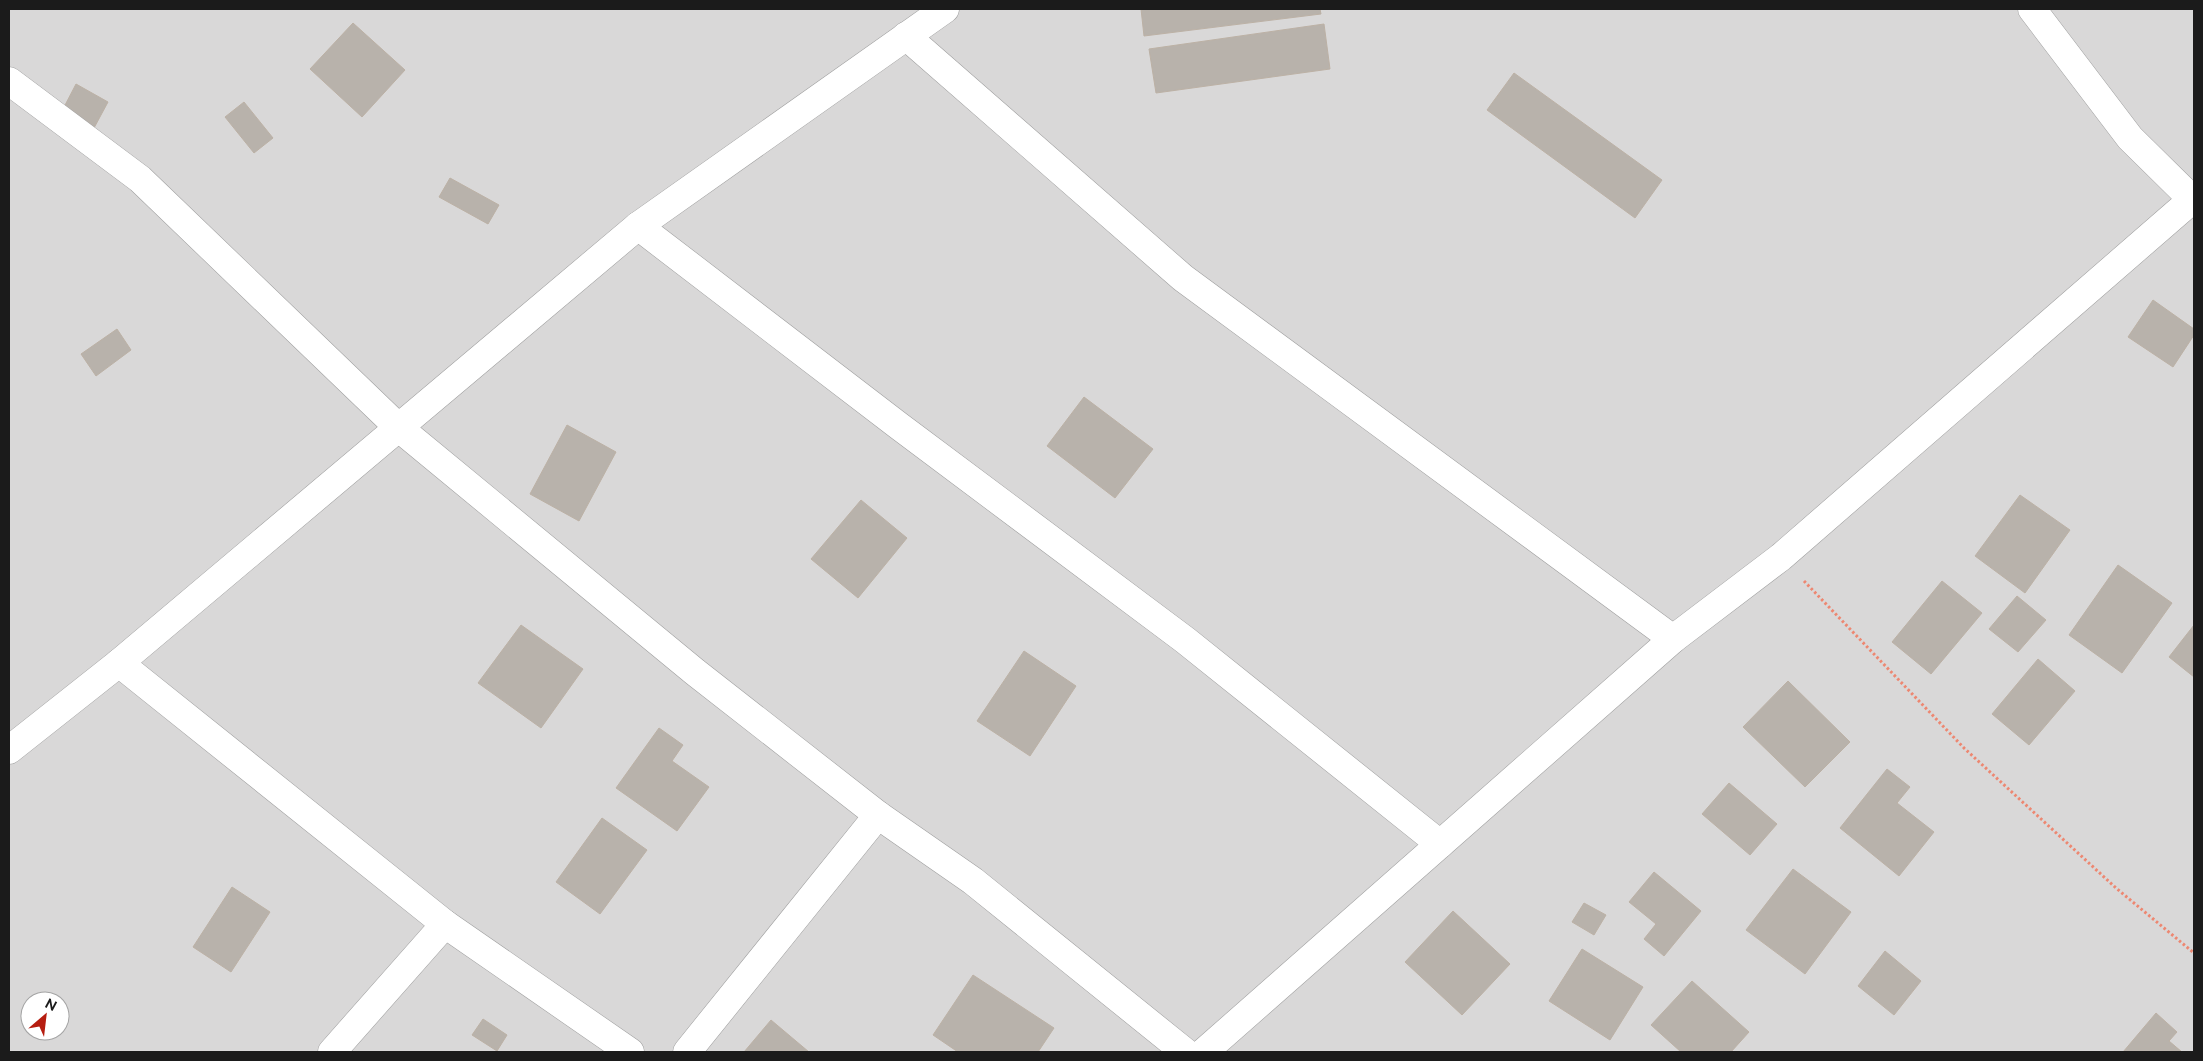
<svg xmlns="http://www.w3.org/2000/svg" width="2203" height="1061" font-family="Raleway,sans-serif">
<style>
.residential{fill:#d9d8d8;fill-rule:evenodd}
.building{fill:#b8b2ab;stroke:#bcb1a5}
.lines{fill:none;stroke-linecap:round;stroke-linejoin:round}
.street-casing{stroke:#9f9f9f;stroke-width:29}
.path{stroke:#ed8771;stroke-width:3;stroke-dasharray:2.5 2.5;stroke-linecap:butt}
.street{stroke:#fff;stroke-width:28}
</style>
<rect width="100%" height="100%" fill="#ece9e1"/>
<path class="residential" d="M9,9H2194V1052H9ZM30,1001H60V1031H30Z"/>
<g class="building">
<polygon points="1141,9 1320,9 1321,14 1144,36"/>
<polygon points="353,23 405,70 362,117 310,69"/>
<polygon points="1324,24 1330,69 1156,93 1149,49"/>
<polygon points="1514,73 1662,180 1635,218 1487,110"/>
<polygon points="76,84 108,102 94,128 62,111"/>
<polygon points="244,102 273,138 254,153 225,117"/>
<polygon points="450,178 499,205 488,224 439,197"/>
<polygon points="2153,300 2194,329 2194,335 2173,367 2128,337"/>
<polygon points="117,329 131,350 96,376 81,354"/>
<polygon points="1084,397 1153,449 1115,498 1047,446"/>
<polygon points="567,425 616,452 579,521 530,494"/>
<polygon points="2020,495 2070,530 2025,593 1975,556"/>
<polygon points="861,500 907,538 858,598 811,559"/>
<polygon points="2118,565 2172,603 2122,673 2069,635"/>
<polygon points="1942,581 1982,613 1931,674 1892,642"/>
<polygon points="2017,596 2046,620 2018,652 1989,629"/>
<polygon points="521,625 583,669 541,728 478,683"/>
<polygon points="2194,625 2194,677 2169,657"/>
<polygon points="1024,651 1076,686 1030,756 977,721"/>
<polygon points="2038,659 2075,691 2029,745 1992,714"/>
<polygon points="1788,681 1850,742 1805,787 1743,727"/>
<polygon points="659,728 683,745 672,761 709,787 677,831 616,788"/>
<polygon points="1887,769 1910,787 1897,803 1934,832 1899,876 1840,828"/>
<polygon points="1729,783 1777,824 1750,855 1702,814"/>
<polygon points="602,818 647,850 600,914 556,882"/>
<polygon points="1793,869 1851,912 1805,974 1746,930"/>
<polygon points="1654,872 1701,911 1664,956 1644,939 1656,924 1629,902"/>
<polygon points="232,887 270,912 231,972 193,947"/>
<polygon points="1584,903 1606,915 1594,935 1572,922"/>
<polygon points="1453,911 1510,964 1462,1015 1405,962"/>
<polygon points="1582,949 1643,987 1610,1040 1549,1001"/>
<polygon points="1885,951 1921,981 1894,1015 1858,986"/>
<polygon points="973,975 1054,1028 1038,1052 958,1052 933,1035"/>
<polygon points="1692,981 1749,1032 1731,1052 1681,1052 1651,1025"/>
<polygon points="2156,1013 2177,1032 2169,1041 2182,1052 2123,1052"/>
<polygon points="483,1019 507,1035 497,1051 472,1035"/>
<polygon points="771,1020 809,1052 744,1052"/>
</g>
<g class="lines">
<g class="street-casing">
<g id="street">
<polyline points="2032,9 2130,138 2194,201"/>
<polyline points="906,36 1183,278 1673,639"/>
<polyline points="9,81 140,179 399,428 695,672 878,815 973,881 1185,1052"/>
<polyline points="638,226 899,426 1185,640 1440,844"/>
<polyline points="119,663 445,924 630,1052"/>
<polyline points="9,750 119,663 638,226 945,9"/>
<polyline points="332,1052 445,924"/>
<polyline points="687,1052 878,815"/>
<polyline points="1204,1052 1673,639 1781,557 2194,198"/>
</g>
</g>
<polyline class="path" points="1804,581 1964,748 2116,888 2194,953"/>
<use href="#street" class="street"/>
</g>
<rect width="2203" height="1061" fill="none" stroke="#1b1b1b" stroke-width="20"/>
<g transform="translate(45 1016) rotate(28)"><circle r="24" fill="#ffffff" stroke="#a4a4a4"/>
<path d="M0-4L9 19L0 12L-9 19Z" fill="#b61d10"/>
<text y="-8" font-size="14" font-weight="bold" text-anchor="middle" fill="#1b1b1b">N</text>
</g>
</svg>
